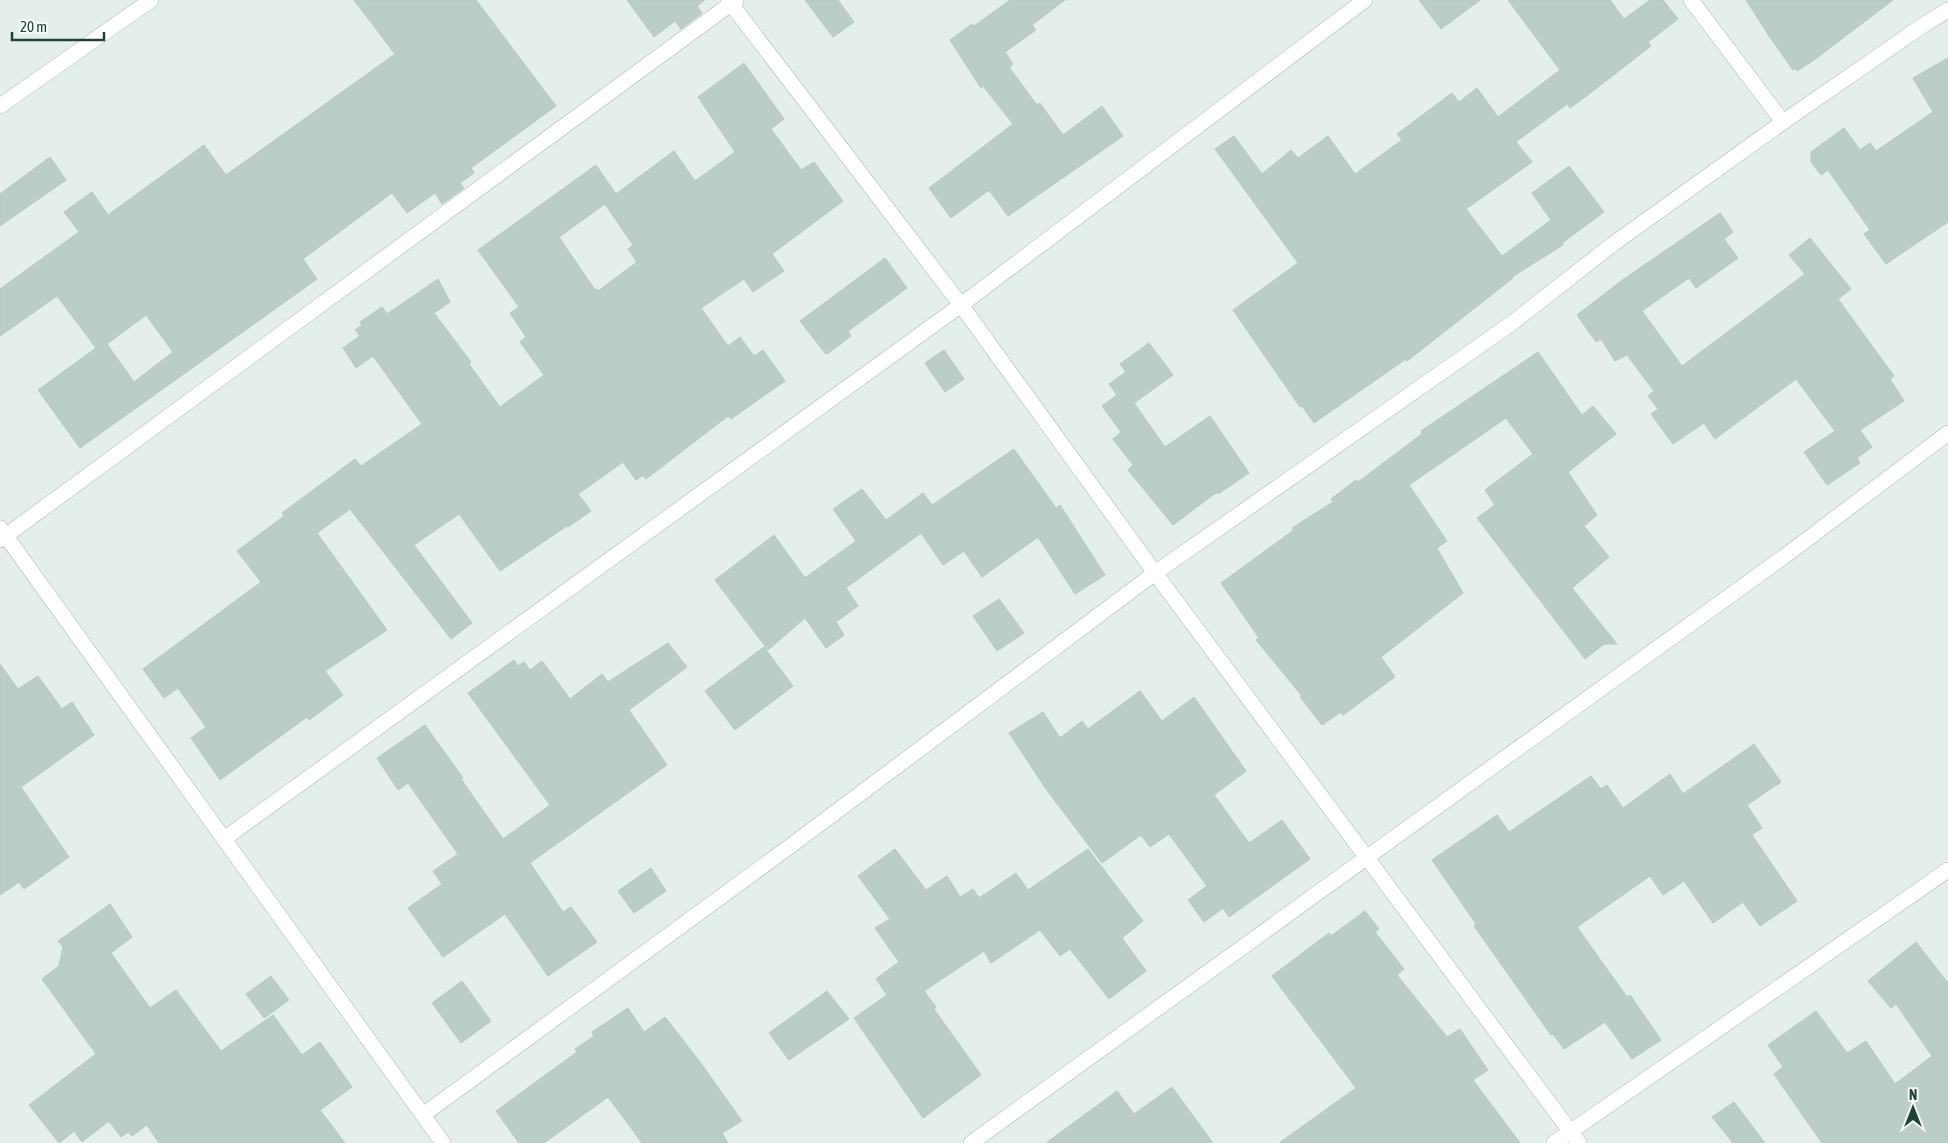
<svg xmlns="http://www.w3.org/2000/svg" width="1948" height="1143" font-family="'Asap Condensed',sans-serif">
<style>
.building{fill:#bbcdc5;stroke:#b5c9c0;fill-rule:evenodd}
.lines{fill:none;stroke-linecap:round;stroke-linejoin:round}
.minor-casing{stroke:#a6b8b0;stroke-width:16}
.minor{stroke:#fff;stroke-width:15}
</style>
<rect width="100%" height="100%" fill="#e4efe9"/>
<g class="building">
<path d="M354,0H476L556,106L471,168L474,173L460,183L464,188L442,204L435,193L407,213L392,193L303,259L317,279L80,448L38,390L96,348L57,296L0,336V289L79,232L64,212L92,192L108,215L204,145L226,175L395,54ZM146,315L173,352L134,382L107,344Z"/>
<polygon points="627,0 705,0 697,6 702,13 681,29 675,21 654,37"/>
<polygon points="805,0 838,0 854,22 833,37"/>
<polygon points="1010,0 1065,0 1032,25 1036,30 1005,52 1013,64 1009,67 1037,105 1040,103 1063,135 1102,106 1123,136 1008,216 989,190 951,218 929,188 1013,124 983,86 981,88 950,40 972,24 974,26"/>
<polygon points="1419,0 1480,0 1441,29"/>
<polygon points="1508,0 1610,0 1624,19 1650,0 1663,0 1678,19 1648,42 1651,46 1589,94 1570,108 1567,104 1516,142 1532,162 1466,209 1502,256 1551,220 1532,193 1569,166 1604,212 1562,243 1563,245 1512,277 1513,278 1407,361 1406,359 1314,423 1302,406 1300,407 1233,310 1298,263 1215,149 1234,136 1262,174 1291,150 1298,158 1328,136 1355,174 1402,140 1397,134 1452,93 1459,102 1477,88 1498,117 1560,70"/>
<polygon points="1746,0 1893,0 1814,60 1797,71 1795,68 1793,70 1769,36"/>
<polygon points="1948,58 1948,222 1886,264 1864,234 1870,230 1828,170 1821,175 1811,162 1811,152 1844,128 1860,150 1870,143 1876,151 1933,112 1913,78"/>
<path d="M744,63L784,119L771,129L801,170L814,162L843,201L772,254L784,271L753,292L744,279L701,308L728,346L740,337L754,356L763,350L785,381L731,419L728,416L646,479L643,475L636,480L623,462L578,494L591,511L568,527L567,526L500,571L459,514L414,545L472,623L451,639L350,509L317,533L387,630L325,671L343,695L309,720L307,717L220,780L191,738L206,727L178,688L164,698L143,669L261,582L237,551L284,516L282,513L355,459L361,466L422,424L373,356L356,368L343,348L360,336L355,330L362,325L360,322L382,307L387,314L438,279L450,302L434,313L471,362L469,364L500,407L544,375L520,342L526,337L510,313L519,307L478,250L596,165L616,194L674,151L695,181L735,152L698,97ZM605,204L633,245L628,249L637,262L598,291L596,289L595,290L559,237Z"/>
<polygon points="50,157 66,180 0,226 0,194"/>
<polygon points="1720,213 1733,232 1724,239 1738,258 1696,288 1689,278 1642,311 1682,366 1805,274 1789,255 1810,238 1851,289 1838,299 1894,376 1890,379 1904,401 1860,430 1872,447 1857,458 1860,463 1827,485 1804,452 1835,431 1796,379 1715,439 1704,423 1673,444 1651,414 1658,409 1648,396 1654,391 1627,355 1615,361 1601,339 1596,342 1577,315 1621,281"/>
<polygon points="885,258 907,288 848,331 851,336 827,354 825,353 800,321"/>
<polygon points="1149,343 1173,375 1134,403 1165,447 1210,416 1249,473 1218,494 1217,492 1173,525 1128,470 1133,465 1113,439 1121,432 1102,406 1117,395 1109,384 1126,372 1120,364"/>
<polygon points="944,350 964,379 945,392 925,363"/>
<polygon points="1538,352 1582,415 1593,406 1616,434 1568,472 1597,515 1584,526 1609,557 1572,588 1617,644 1604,644 1585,659 1477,518 1495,505 1485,490 1533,454 1506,418 1409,485 1447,541 1437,548 1463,593 1381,657 1395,677 1343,715 1341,712 1322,725 1300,697 1302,696 1256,640 1259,638 1221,583 1294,530 1292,528 1333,502 1331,499 1356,480 1358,482 1422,434 1421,431"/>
<polygon points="1014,449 1056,508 1060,505 1105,575 1075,594 1038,537 982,577 964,551 943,565 921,533 846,588 858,606 836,622 844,635 826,648 805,618 768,650 715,580 774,535 805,578 856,541 833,509 862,489 886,520 923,493 932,505"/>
<polygon points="999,599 1024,633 997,651 973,616"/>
<polygon points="668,643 687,667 629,710 667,765 530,863 563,912 571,907 597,942 548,976 505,914 443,957 408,908 442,884 433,871 458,854 408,783 398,790 377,758 425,725 463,778 461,779 503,839 550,805 468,693 514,660 518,666 524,662 530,670 542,661 570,699 602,674 608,682"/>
<polygon points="764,647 793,686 735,730 705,691"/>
<polygon points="0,664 18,689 38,676 62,709 72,702 94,735 21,787 69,857 24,889 19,882 0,895"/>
<polygon points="1140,691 1162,721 1194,697 1246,771 1214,795 1249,843 1282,820 1310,859 1229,917 1223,908 1204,922 1188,900 1207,886 1169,834 1150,847 1141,835 1102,863 1046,789 1009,733 1043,712 1060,738 1082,721 1088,729"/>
<polygon points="1754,744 1781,782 1747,805 1762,828 1752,835 1797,901 1760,926 1743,902 1713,923 1684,881 1663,895 1650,876 1577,927 1627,997 1630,995 1661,1040 1632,1059 1605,1022 1564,1049 1553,1034 1551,1035 1474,926 1476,924 1432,860 1497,815 1509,832 1591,776 1601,789 1607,785 1623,808 1670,774 1683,794"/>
<polygon points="895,849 926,890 947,876 960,897 973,889 979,898 1016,873 1028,890 1088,849 1143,921 1122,938 1146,971 1109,999 1070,949 1060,956 1040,930 991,963 984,951 924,991 936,1007 934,1009 981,1075 923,1118 854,1018 887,995 876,979 899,962 875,928 890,919 858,876"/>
<polygon points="651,868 666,891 634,913 618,891"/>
<polygon points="110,904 132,937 111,953 150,1008 176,990 221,1051 273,1015 302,1055 320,1042 352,1087 320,1110 345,1143 159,1143 147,1125 132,1136 128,1132 121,1137 109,1121 82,1142 74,1131 59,1143 29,1105 96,1054 42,979 59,966 63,947 58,941"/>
<polygon points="1365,911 1379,929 1375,932 1404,969 1397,975 1447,1037 1460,1029 1488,1070 1473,1080 1520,1143 1279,1143 1356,1088 1272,976 1329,933 1331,936"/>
<polygon points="1916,942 1948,983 1948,1143 1822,1143 1774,1074 1783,1067 1768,1045 1816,1011 1847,1053 1866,1041 1895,1084 1932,1056 1896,1004 1891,1008 1868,981"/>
<polygon points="271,976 289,1000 264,1018 246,994"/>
<polygon points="462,981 491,1021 461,1043 432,1003"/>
<polygon points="827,991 849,1019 789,1060 769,1033"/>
<polygon points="628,1008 644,1032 665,1017 700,1062 742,1121 722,1133 728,1143 642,1143 608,1097 544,1143 519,1143 496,1111 577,1052 575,1049 594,1036 592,1032"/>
<polygon points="1172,1087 1213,1143 1046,1143 1117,1091 1134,1114"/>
<polygon points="1734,1102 1765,1143 1733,1143 1712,1117"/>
</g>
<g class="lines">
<g class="minor-casing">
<g id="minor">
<polyline points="728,0 961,305 1155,573 1579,1143"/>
<polyline points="1691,0 1783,122"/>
<polyline points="0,106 151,0"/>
<polyline points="0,528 443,1143"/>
<polyline points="0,540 736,0"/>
<polyline points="224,839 961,305 1365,0"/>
<polyline points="423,1115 789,847 1155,573 1512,323 1613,244 1783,122 1922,26 1948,10"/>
<polyline points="971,1143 1789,553 1948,433"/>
<polyline points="1554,1143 1948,870"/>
</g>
</g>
<use href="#minor" class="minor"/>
</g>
<g transform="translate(1913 1108)" stroke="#f5faf7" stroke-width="4" paint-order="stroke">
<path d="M0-4L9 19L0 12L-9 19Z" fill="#214337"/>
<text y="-8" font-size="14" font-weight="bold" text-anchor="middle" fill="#214337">N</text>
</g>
<path d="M12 32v8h92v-8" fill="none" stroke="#214337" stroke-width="2.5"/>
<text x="20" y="32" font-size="15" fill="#214337" stroke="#f5faf7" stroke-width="4" paint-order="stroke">20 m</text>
</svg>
